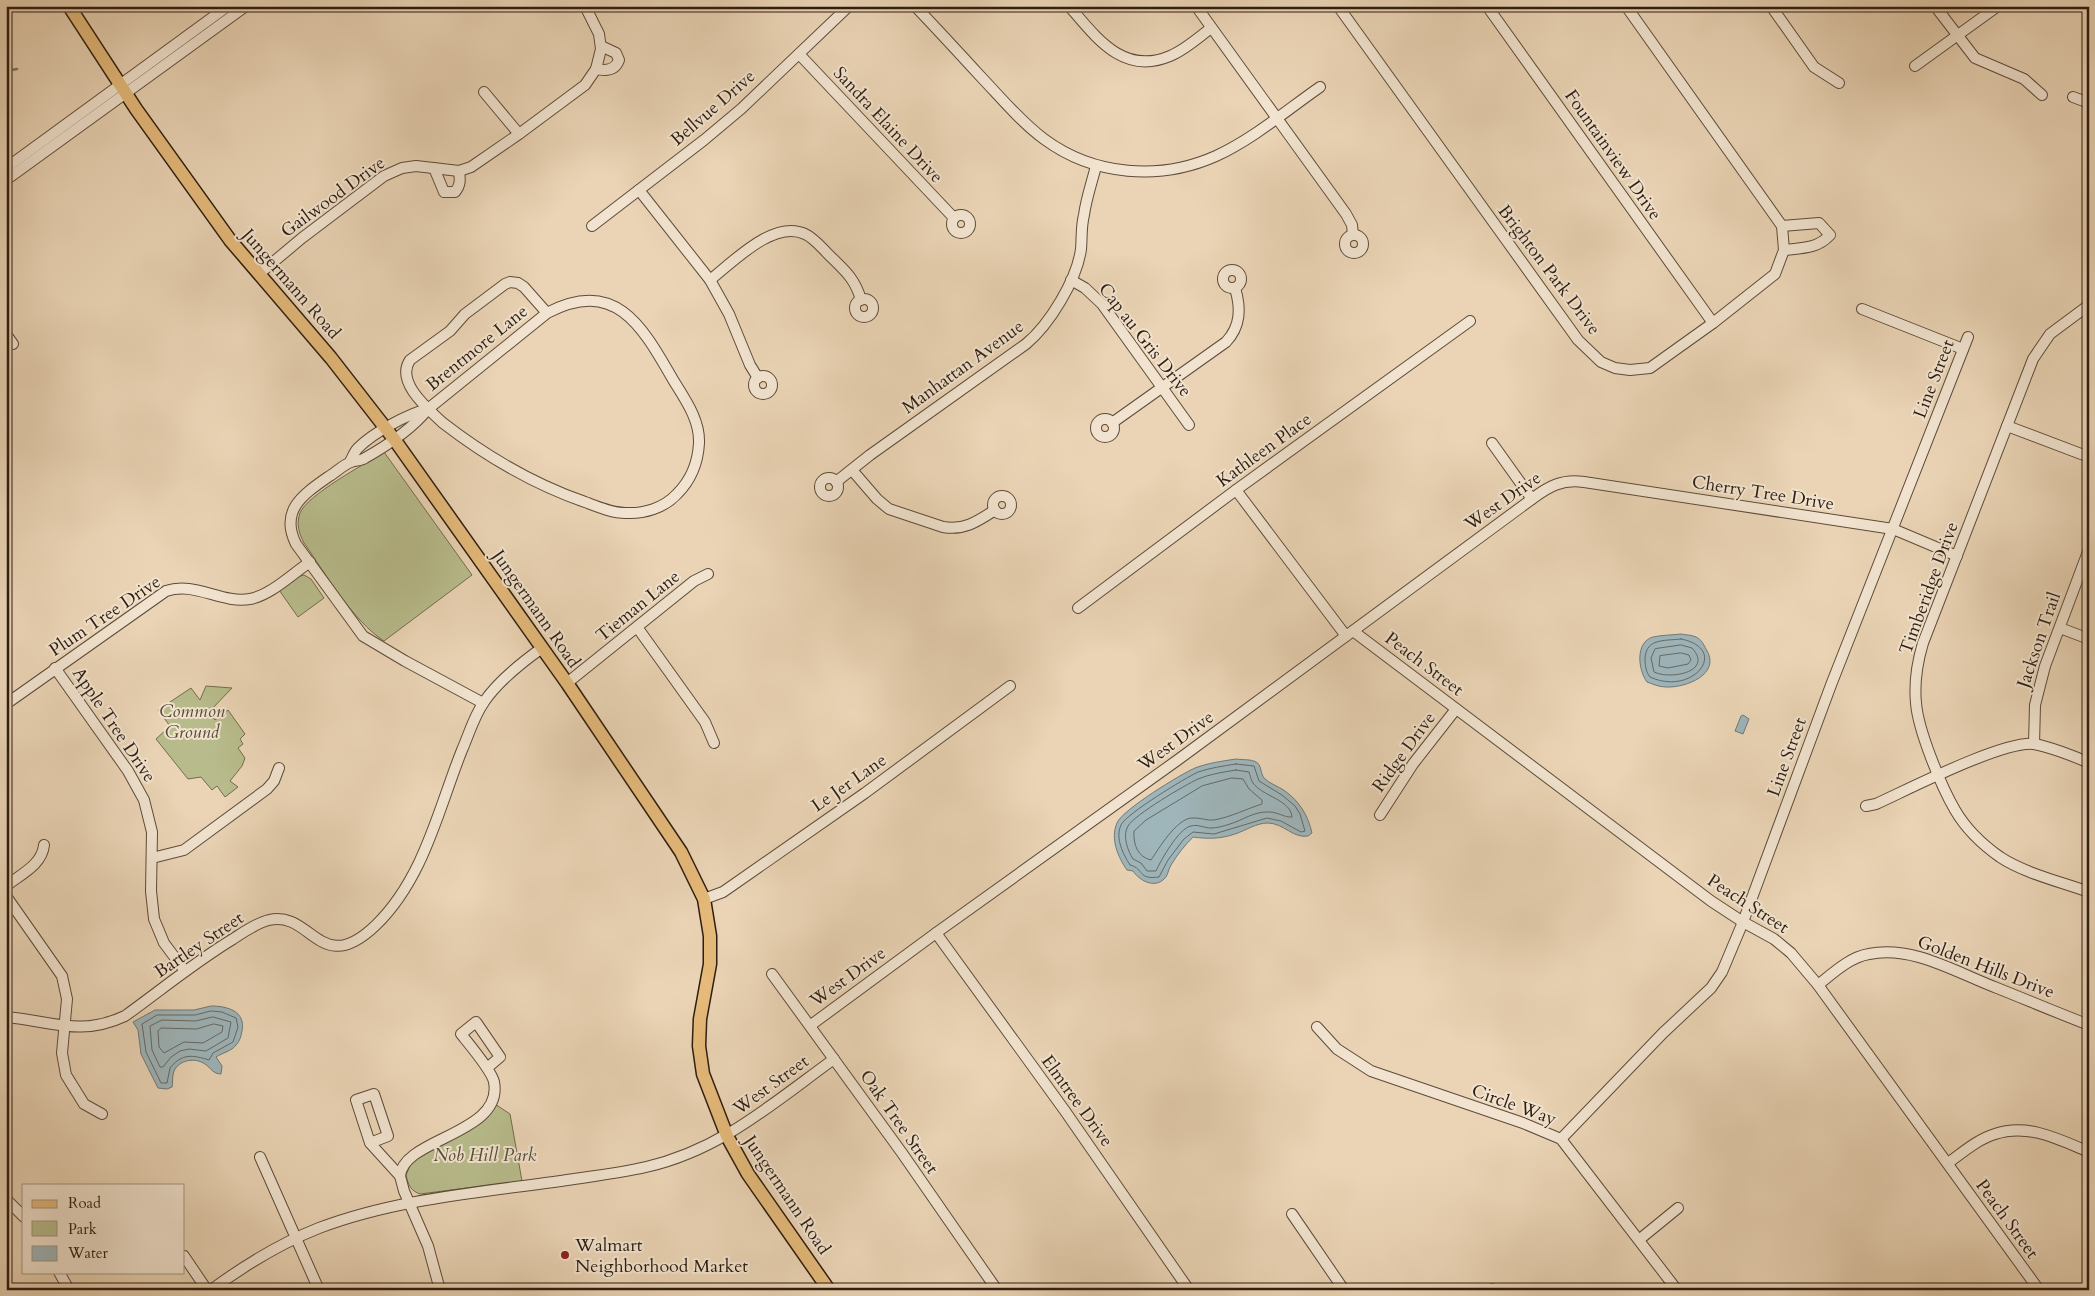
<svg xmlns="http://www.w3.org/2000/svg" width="2095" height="1296" font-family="Cardo,serif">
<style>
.green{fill:#b8bc8c;stroke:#736c4e}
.water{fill:#9eb5ba;stroke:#717876}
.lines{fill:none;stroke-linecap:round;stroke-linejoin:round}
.shore{stroke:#666965;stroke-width:1}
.stream{stroke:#717876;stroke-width:2.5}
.minor-casing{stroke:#5d4b39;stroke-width:12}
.major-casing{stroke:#2e1d10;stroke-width:15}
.minor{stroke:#f1e3cf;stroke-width:10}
.major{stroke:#e5ba7a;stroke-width:12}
.poi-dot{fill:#8f2418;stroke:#f1e3cf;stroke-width:2}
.labels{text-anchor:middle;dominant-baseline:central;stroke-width:4;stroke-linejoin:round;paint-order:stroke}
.street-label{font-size:18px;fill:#2e1d10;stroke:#f1e3cf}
.park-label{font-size:18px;font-style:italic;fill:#574d35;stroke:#f1e3cf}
.poi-label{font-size:18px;fill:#2e1d10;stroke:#f1e3cf;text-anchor:start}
</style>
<rect width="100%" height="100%" fill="#ead4b5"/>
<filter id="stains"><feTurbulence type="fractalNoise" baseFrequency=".004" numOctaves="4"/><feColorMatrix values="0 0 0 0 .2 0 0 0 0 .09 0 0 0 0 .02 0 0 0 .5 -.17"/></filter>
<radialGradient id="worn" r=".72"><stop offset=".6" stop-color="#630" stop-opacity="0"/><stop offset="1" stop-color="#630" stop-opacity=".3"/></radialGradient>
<g class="green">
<path d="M384,452L472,575L384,641C352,620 326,574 304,543C299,533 296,524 300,513C307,495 365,464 384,452Z"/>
<polygon points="304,575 311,579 324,598 298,617 279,590 297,577"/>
<polygon points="206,686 232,688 209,712 215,720 228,710 245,734 240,739 243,744 238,748 245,758 242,766 230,781 238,787 225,797 217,786 212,790 201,777 188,779 156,739 170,726 158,710 191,688 200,700"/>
<path d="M495,1104L510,1114L522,1181L420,1194C411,1191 408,1185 406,1175L410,1166L418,1157Z"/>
</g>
<g class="water">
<path d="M1681,634C1686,635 1692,635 1696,637C1701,639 1704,645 1706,649C1722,674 1686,688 1666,687C1659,687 1653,684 1647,682C1638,670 1635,642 1653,637C1662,635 1673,635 1681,634Z"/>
<polygon points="1743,715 1749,719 1743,734 1735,731 1741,716"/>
<path d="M1236,759C1242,760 1251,759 1256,762C1262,765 1260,773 1264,778C1270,784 1278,786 1285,791C1299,801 1308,815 1312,833L1308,836C1294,839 1283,823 1268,823C1256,823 1247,830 1235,834C1220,839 1208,839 1193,837C1185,845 1177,855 1171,865C1168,870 1168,876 1164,879C1154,889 1139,880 1133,871L1127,870C1118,857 1110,839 1117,823C1122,810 1181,774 1195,768C1208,763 1223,761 1236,759Z"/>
<path d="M211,1006C227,1006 246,1011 242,1031C241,1036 240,1041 236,1045C232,1051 222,1053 216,1057L222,1066L221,1074C213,1074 211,1068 205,1064C195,1057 179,1060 174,1071C172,1076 173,1082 172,1087L167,1089L158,1088L141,1054L138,1030L133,1022L155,1010H194Z"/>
</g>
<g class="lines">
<g class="shore">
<path d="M1681,639C1731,649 1693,697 1650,677C1646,672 1646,668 1645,662C1644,638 1663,641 1681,639Z"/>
<path d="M1681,645L1692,648C1714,672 1670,680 1654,672L1651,658L1655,649Z"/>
<polygon points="1681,653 1689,655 1691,660 1688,664 1668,668 1659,666 1660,656"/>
<path d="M1236,764L1254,766L1259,781L1282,795L1295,806L1300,814L1305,831L1301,832L1281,821L1267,818L1214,834L1193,832L1184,839L1168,860L1159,877C1137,880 1145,869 1130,865C1123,854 1115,838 1121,825C1126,814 1185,778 1198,772C1210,768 1223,766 1236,764Z"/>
<path d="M1236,770L1249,772C1250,775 1251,780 1253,783C1262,796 1291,800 1292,817C1285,818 1276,811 1267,812C1253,812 1243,820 1230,824C1224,826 1217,828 1211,828C1204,828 1198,824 1191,826C1179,828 1161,860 1156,871H1147L1141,863L1133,859C1128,851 1122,836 1128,826C1134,815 1185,785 1198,779C1210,774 1224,772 1236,770Z"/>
<path d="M1232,778L1243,779L1249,789L1262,800V804C1246,809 1231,817 1214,820C1207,821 1199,817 1191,818C1176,820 1159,848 1151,860C1138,857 1133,845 1134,831L1146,820L1202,786Z"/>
<path d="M211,1011L222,1012L236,1018L238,1027L233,1042L213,1053L209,1060C193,1055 182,1053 170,1068L167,1083H161L146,1052L142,1024L157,1015H195Z"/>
<polygon points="213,1017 231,1022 228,1038 206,1051 189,1049 180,1051 171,1057 163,1067 160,1067 152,1050 150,1026 162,1020 195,1021"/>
<polygon points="214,1024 223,1026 222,1032 203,1043 184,1042 164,1053 159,1047 158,1031 161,1028 196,1029"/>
</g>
<polyline class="stream" points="6,71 17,69"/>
<g class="minor-casing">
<g id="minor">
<path d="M915,6C938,30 960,54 982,78C1002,99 1021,122 1044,139C1094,176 1160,181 1216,156C1253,139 1287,110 1320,87"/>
<path d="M1069,6C1096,37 1123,76 1170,56C1185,50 1198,38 1211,28"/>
<polyline points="1196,6 1346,214 1352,225 1353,235"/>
<polyline points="1338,6 1578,340 1601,362 1615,368 1630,370 1650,368 1713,323 1775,274 1784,250 1782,226 1626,6"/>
<polyline points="1487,6 1713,323"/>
<polyline points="1771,6 1814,67 1839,83"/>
<polyline points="1935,6 1975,58 2024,79 2042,95"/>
<polyline points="799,54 954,218"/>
<polyline points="1915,66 1998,6"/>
<path d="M596,69C605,71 615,71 619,60L616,53L601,46"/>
<polyline points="484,92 519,134"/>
<polyline points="2073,97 2089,103"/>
<polyline points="6,168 228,6"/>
<path d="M434,168L444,192H455C461,185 460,179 459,171"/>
<polyline points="6,180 246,6"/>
<polyline points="639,190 710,280 729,314 750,365 758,378"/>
<circle cx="961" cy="224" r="9"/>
<polyline points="592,226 704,140 741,109 849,6"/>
<path d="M1782,226L1819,223L1830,235C1817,249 1802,248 1784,250"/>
<circle cx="1354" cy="244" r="9"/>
<circle cx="1232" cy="279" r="9"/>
<polyline points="259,274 302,238 384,176 402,168 416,166 459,171 471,167 519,134 585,85 596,69 601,49 599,34 587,10"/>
<path d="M710,280C733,262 774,219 805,234C814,238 821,247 828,254C844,270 855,278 861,300"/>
<polyline points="1071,280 1085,288 1102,304 1189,425"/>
<circle cx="864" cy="308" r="9"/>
<path d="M2089,305L2050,334L2033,359L1923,643C1917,663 1914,682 1916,703C1918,730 1941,786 1955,810C1966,829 1983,845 2000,857C2024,873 2061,882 2089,892"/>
<polyline points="1862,309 1963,349"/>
<polyline points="6,334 13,344"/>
<circle cx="763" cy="385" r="9"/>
<circle cx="1105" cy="428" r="9"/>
<path d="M1112,423L1226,342C1241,326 1241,308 1235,288"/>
<polyline points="2007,426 2089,457"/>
<polyline points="1492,443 1532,499"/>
<path d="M350,462C352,458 354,452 358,448C373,433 407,414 428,409"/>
<path d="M852,470L877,499L889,509L943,527C964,531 978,521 995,510"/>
<circle cx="829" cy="487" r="9"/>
<path d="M836,482L870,455L1026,344C1049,325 1077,280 1081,249C1082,238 1081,226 1084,215C1086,199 1092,182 1096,166"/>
<polyline points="1236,490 1346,636"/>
<circle cx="1002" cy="505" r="9"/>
<polyline points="1078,608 1236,490 1470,321"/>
<polyline points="637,627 705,722 714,743"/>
<polyline points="2060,628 2089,639"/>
<polyline points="1353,631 1711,901 1743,922 1774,939 1791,953 1818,985 2039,1290"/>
<polyline points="55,668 128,771 144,800 152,832 151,891 154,919 164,943 185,971"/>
<polyline points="567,683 694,581 708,574"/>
<path d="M483,703L405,661L363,636L296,544C279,510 304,494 328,477C335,473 343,465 351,462C356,460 361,461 365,458C388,445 412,429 428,409L547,313C615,277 642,326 672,378C684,398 700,419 699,443C698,463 691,480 677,494C664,508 644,514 626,513C612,513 598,507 585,502C533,484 487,457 443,423C428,409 395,382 410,360L450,331L465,314L505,284L510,282L518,283L524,287L547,313"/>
<path d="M6,704L166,591C195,581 221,604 250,599C271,595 292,574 310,562"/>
<polyline points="2034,744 2035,705 2045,666 2089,549"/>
<path d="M1866,806L1876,804C1907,790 2004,740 2034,744C2050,747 2074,756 2089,763"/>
<polyline points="1380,815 1413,764 1456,709"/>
<polyline points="152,858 184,850 267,789 274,781 279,768"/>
<path d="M6,886C21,874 42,865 44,845"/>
<polyline points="6,896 62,976 67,999 62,1053 66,1075 84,1104 102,1114"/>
<polyline points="704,899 723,892 865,793 1010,686"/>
<polyline points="936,933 1065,1111 1189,1290"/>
<polyline points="772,974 902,1153 997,1290"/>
<path d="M1818,985C1833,973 1850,957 1869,954C1913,945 1957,973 1997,988C2027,1000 2058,1013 2089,1025"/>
<path d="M6,1017C52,1021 80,1037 125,1016C161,990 195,962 233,939C244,932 256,923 269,920C312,910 320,979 376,925C424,878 438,810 462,750C469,734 474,716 484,702C498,681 521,663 542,648"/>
<path d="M811,1025L936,933L1179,759L1532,499C1549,486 1562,479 1584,482L1893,529L1957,556"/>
<polyline points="1317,1027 1337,1049 1371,1071 1523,1123 1561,1139 1677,1290"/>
<polyline points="1561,1139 1663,1033 1711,988 1722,972 1743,922 1831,685 1968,337"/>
<polyline points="370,1143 388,1136 374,1094 356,1100 370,1143 400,1176 404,1191 428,1246 440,1290"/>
<polyline points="260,1157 319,1290"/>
<path d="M1948,1163C1962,1153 1978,1139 1995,1134C2028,1123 2058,1139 2089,1152"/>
<path d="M400,1176C403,1138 504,1134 494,1082C492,1071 469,1044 461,1034L476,1022L500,1057L487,1068"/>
<polyline points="6,1199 24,1217"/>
<polyline points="1292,1214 1344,1290"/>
<polyline points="1640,1239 1678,1208"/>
<polyline points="184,1256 207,1290"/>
<polyline points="59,1272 69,1290"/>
<polyline points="1492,1289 1493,1290"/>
<path d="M211,1290C245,1265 281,1243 319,1228C398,1198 485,1192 567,1180C593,1176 620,1173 646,1167C721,1150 773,1103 834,1059"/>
<polyline points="2088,1290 2089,1289"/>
</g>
</g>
<g class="major-casing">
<polyline id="major" points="69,6 136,109 230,240 331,358 394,439 567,683 681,852 704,899 710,936 710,964 700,1019 699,1046 703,1074 727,1136 748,1174 829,1290"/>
</g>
<use href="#minor" class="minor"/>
<use href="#major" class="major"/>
</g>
<circle class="poi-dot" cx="565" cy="1255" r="5"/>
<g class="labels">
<g class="street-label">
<text transform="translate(713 108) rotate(-41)">Bellvue Drive</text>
<text transform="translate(888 125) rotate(47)">Sandra Elaine Drive</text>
<text transform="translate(1613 155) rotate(55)">Fountainview Drive</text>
<text transform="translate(333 197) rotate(-36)">Gailwood Drive</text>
<text transform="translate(1549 270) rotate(53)">Brighton Park Drive</text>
<text transform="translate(291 284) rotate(49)">Jungermann Road</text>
<text transform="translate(1145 340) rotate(52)">Cap au Gris Drive</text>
<text transform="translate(477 348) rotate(-39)">Brentmore Lane</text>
<text transform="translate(963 367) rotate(-36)">Manhattan Avenue</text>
<text transform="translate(1934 379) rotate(-69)">Line Street</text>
<text transform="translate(1264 450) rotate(-36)">Kathleen Place</text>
<text transform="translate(1763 493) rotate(9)">Cherry Tree Drive</text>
<text transform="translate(1503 501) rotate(-35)">West Drive</text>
<text transform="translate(1929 588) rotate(-70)">Timberidge Drive</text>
<text transform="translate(638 606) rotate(-39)">Tieman Lane</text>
<text transform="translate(536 609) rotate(55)">Jungermann Road</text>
<text transform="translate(105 616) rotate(-34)">Plum Tree Drive</text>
<text transform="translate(2039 640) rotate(-71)">Jackson Trail</text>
<text transform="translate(1424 664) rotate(37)">Peach Street</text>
<text transform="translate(114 725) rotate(56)">Apple Tree Drive</text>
<text transform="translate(1176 741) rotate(-36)">West Drive</text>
<text transform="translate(1404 752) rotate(-54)">Ridge Drive</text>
<text transform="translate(1787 757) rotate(-70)">Line Street</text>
<text transform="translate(849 783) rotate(-35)">Le Jer Lane</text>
<text transform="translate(1748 904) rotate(33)">Peach Street</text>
<text transform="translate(199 945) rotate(-34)">Bartley Street</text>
<text transform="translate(1986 967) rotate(21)">Golden Hills Drive</text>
<text transform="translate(848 977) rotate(-36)">West Drive</text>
<text transform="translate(771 1085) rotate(-36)">West Street</text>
<text transform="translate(1077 1101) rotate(54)">Elmtree Drive</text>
<text transform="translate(1514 1105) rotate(20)">Circle Way</text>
<text transform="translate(899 1122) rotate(55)">Oak Tree Street</text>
<text transform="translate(787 1195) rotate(56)">Jungermann Road</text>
<text transform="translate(2007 1219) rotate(54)">Peach Street</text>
</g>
<g class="park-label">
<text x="192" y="711">Common<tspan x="192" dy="21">Ground</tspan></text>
<text x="485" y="1155">Nob Hill Park</text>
</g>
<g class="poi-label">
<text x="575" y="1245">Walmart<tspan x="575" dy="21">Neighborhood Market</tspan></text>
</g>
</g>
<rect width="2095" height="1296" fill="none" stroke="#ead4b5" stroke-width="25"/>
<rect x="8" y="8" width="2080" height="1281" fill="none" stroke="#2e1d10" stroke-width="2.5"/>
<rect x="12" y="12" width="2070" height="1271" fill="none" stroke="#2e1d10"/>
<rect x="22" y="1184" width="162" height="90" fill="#f1e3cf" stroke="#a39483"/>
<rect x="32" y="1200" width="25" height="8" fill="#e5ba7a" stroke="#a39483"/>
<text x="68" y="1208" font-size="15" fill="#2e1d10">Road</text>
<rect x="32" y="1221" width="25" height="15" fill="#b8bc8c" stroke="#a39483"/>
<text x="68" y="1234" font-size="15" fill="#2e1d10">Park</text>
<rect x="32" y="1246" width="25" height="15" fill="#9eb5ba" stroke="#a39483"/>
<text x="68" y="1258" font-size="15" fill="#2e1d10">Water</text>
<rect width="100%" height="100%" filter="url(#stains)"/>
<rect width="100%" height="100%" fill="url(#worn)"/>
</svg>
